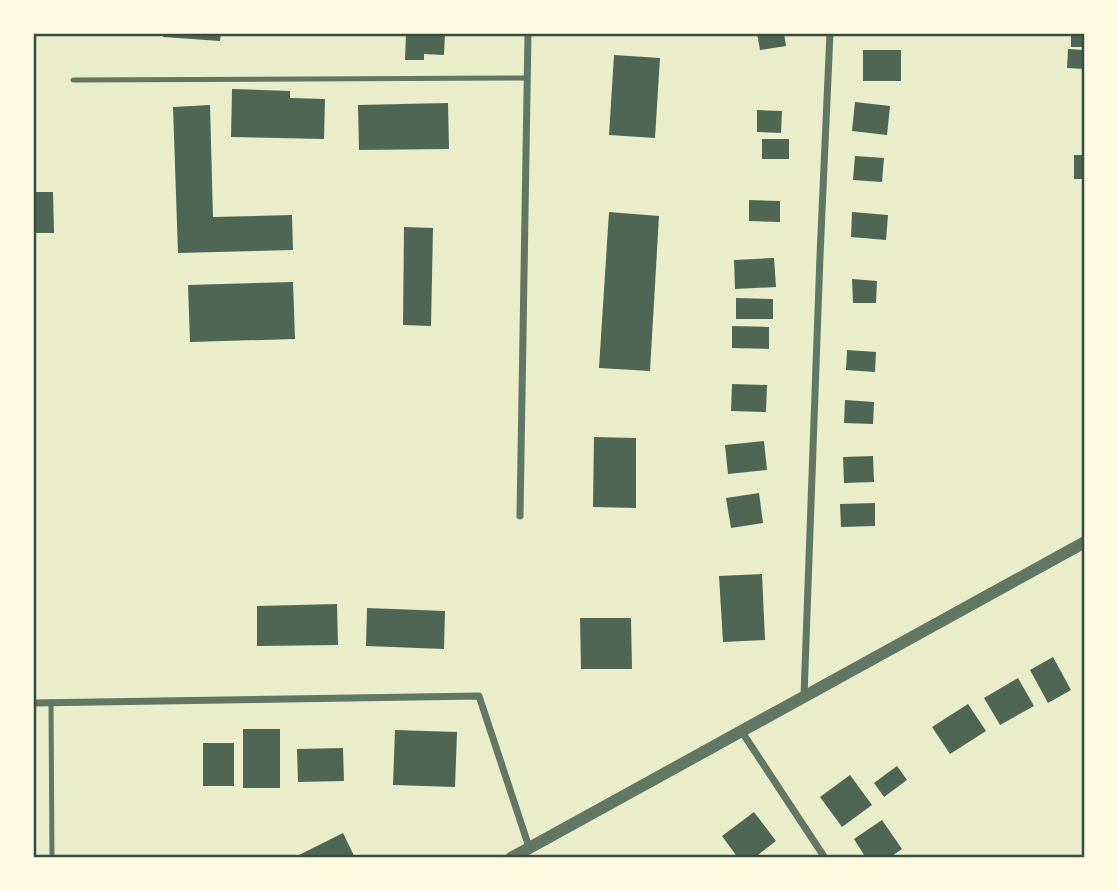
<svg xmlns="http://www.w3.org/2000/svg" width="1118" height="891" font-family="Rubik,sans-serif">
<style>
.building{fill:#4f6655}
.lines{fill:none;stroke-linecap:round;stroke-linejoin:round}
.service{stroke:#617663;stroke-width:5}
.minor{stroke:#617663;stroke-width:7}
.tertiary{stroke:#617663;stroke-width:12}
.neatline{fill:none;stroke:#344e41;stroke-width:2.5}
</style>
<rect width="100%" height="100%" fill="#e9edc9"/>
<g class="building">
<polygon points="163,33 221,33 220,41 163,37"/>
<polygon points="406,33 445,33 444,55 424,54 424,60 405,60"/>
<polygon points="757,33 784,33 786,46 760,50"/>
<rect x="1071" y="33" width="14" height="14"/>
<polygon points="1068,49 1085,50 1085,69 1067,68"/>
<rect x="863" y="50" width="38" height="31"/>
<polygon points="614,55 660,58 655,138 609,135"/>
<polygon points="232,89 290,91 290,98 325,99 324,139 231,137"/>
<polygon points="855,102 890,106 887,135 852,131"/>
<polygon points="448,103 449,149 359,150 358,105"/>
<polygon points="210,105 213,217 292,215 293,250 178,253 173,107"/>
<polygon points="757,110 782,111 781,133 757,132"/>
<rect x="762" y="139" width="27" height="20"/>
<rect x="1074" y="155" width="11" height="24"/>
<polygon points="855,156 884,158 882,182 853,180"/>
<polygon points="33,192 53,192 54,233 33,233"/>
<polygon points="749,200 780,201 780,222 749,221"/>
<polygon points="609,212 659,216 650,371 599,368"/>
<polygon points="852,212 888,215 886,240 851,237"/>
<polygon points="404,227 433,228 431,326 403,325"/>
<polygon points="774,258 776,287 735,289 734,260"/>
<polygon points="852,279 877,281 876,303 853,303"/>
<polygon points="293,282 295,339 190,342 188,285"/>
<polygon points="736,298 773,299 773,319 736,319"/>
<polygon points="732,326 769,327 769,349 732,348"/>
<polygon points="847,350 876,352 875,372 846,370"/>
<polygon points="732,384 767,385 766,412 731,411"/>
<polygon points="845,400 874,402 873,424 844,423"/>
<polygon points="594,437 636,438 636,508 593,507"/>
<polygon points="764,441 767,470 728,474 725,445"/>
<polygon points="873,456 874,482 844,483 843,457"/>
<polygon points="759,493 763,523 731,528 726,498"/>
<polygon points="875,503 875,526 841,527 840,504"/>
<polygon points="762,574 765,640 723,642 719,576"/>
<polygon points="337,604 338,645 257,646 257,606"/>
<polygon points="367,608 445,611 444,649 366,646"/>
<polygon points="580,618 631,618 632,669 581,669"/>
<polygon points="1053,657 1071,690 1048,703 1030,670"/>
<polygon points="1018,678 1034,706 1000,725 984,698"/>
<polygon points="968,704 986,731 950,754 932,727"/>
<rect x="243" y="729" width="37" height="59"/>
<polygon points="395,730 457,732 455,787 393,785"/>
<rect x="203" y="743" width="31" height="43"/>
<polygon points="343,748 344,781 298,782 297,749"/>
<polygon points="897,766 907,780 884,797 874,783"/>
<polygon points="850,775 872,805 842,827 820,797"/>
<polygon points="754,812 776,841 754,858 738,858 722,836"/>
<polygon points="882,820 902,849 889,858 866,858 854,839"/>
<polygon points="343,833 355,858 293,858"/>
</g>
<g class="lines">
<g class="service">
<polyline points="73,80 526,78"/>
<polyline points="51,702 52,858"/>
</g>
<g class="minor">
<polyline points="520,516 528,33"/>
<polyline points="804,696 820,256 830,33"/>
<polyline points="33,703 479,696 529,847"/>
<polyline points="742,732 825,858"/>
</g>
<polyline class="tertiary" points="511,858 1085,542"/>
</g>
<rect width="1118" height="891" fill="none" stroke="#fefae0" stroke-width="70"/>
<rect x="35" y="35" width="1048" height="821" class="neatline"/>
</svg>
